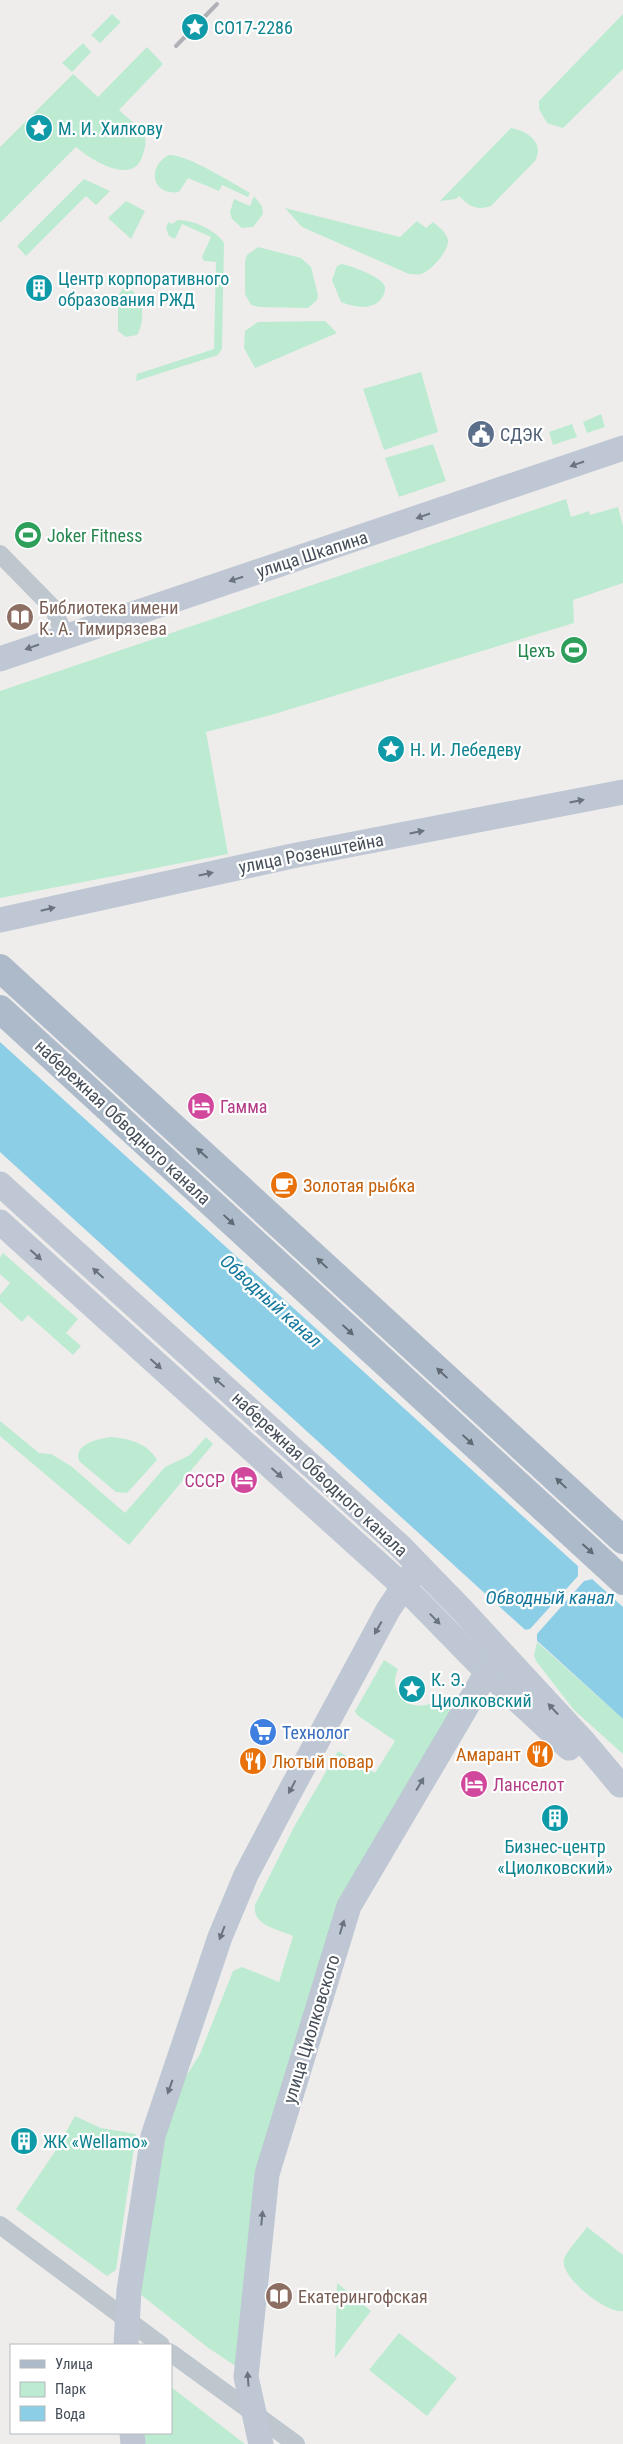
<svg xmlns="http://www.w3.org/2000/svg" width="623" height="2444" font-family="'Roboto Condensed',sans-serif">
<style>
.green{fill:#bcebd1}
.water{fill:#8ccee6}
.pier{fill:#efedec}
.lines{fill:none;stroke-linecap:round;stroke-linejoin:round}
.street{stroke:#bec6ce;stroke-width:18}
.secondary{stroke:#bec7d3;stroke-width:25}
.primary{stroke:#adbaca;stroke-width:28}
.rail{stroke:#afb1b7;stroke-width:4}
.oneway{fill:#6a737e}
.oneway2{fill:#606a75}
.labels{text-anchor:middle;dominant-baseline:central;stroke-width:4.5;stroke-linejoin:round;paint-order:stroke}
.culture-label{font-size:18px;fill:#0d838f;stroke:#fff;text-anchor:start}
.service-label{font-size:18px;fill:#4e5e75;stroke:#fff;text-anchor:start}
.leisure-label{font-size:18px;fill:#27864d;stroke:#fff;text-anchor:start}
.street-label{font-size:18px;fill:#464f59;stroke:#fff}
.education-label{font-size:18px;fill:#785e54;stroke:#fff;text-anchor:start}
.hotel-label{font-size:18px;fill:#b23c85;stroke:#fff;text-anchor:start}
.food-label{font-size:18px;fill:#c56008;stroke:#fff;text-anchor:start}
.shop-label{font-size:18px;fill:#366cbe;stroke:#fff;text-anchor:start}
.water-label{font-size:19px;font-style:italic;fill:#14789d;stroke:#fff}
</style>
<rect width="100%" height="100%" fill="#efedec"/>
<g class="green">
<polygon points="112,14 121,22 100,43 91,35"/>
<polygon points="623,14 623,69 563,128 547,123 539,109 539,101"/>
<polygon points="83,43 91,52 72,72 62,63"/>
<path d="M147,47L163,64L119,110C126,117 139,126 144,135C147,141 145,148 143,154C135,187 92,161 76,147L0,223V147L73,74L98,97Z"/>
<path d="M511,128C527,131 545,142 535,161L491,206C476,211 469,206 459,196L456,199L440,201Z"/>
<path d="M169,155C187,154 232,183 250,193L248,197L222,185L219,191L188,178L179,192C152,196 146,167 169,155Z"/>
<polygon points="84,179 110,191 96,205 86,196 26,256 17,246"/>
<polygon points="254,196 262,206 263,214 253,227 242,228 232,219 230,212 234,199 250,206"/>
<polygon points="126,201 145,211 131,239 108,218"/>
<path d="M285,208L400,237L417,221L426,228L433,222C439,227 446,232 448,240C449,251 431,271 421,274C417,275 413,274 409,274L302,227Z"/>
<path d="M178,220C193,220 216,230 224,243L222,349L218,355L136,381L137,374L214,349L216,262L204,261L202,257L211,237L182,224L175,239L169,236L166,228L168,222L172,224Z"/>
<polygon points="258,247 301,258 311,267 318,295 317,300 308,308 259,307 251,305 245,294 245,261 247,255"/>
<path d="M342,264C351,266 380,276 384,285C386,288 385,292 383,296C375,311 356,308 341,302L332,280L337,266Z"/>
<path d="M123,288L133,291C144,301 145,322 137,335L126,337L118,331V296Z"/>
<polygon points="325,321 337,333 255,368 244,348 245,331 258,322"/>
<polygon points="421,372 438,432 384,450 363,389"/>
<polygon points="601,414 605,427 587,433 583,422"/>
<polygon points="572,424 577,437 553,445 549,432"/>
<polygon points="433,444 446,481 399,497 385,458"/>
<polygon points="566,499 571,517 589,511 590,515 618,507 623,526 623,583 573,600 574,623 271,715 206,732 228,854 0,898 0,691"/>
<polygon points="3,1253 78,1319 66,1333 81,1346 73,1355 28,1315 22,1322 0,1302 0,1295 10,1283 0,1274 0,1257"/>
<polygon points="0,1421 39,1453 51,1454 71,1466 125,1513 165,1467 190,1455 206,1437 213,1444 129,1545 0,1436"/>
<path d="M110,1437C127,1438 148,1443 157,1460L127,1493L116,1492L79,1461C73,1444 98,1439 110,1437Z"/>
<polygon points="537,1642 623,1719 623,1754 574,1710 536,1661 534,1655"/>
<path d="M384,1660L398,1669C392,1682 395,1694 407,1703C420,1708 432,1706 440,1695L459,1705L336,1914L237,2367L207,2347L140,2294L160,2142L176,2092L200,2054L233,1971L242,1967L279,1982L293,1936C278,1929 252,1926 255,1905L294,1827L338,1751L375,1773L395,1741L357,1715L355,1711Z"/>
<polygon points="75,2116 101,2128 136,2134 116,2270 107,2276 16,2209 54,2153"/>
<path d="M587,2227L623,2255V2311C607,2314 559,2277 564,2259C568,2249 580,2237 587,2227Z"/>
<polygon points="337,2283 371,2311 335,2358"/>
<polygon points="399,2333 457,2378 427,2416 369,2370"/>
<polygon points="171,2387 245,2444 141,2444 140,2433 171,2433"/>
</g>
<polygon class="water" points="0,1042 623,1607 623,1719 0,1152"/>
<polygon class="pier" points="578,1566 593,1579 584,1581 537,1634 537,1642 524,1630 530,1629 578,1576"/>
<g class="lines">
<g class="street">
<polyline points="0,554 53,608 65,636"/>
<polyline points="0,2225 161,2345"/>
<polyline points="171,2353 296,2444"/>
</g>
<g class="secondary">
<polyline points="0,659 623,448"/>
<polyline points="0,920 292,856 623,792"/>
<polyline points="0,1184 400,1546 464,1612 585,1743 620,1785"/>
<polyline points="0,1222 403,1586 487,1672 569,1748"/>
<polyline points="126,2345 129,2290 153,2136 220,1937 246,1875 286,1799 388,1610 418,1565"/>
<polyline points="132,2433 133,2444"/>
<polyline points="261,2444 246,2377 267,2174 349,1906 487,1672 502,1655"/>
</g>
<g class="primary">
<polyline points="0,968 623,1540"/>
<polyline points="0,1009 623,1581"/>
</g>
<polyline class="rail" points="176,46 217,4"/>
</g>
<defs><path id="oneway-solid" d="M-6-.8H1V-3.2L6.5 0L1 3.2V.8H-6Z" transform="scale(1.25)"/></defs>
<g class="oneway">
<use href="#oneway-solid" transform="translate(577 464) rotate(161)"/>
<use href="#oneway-solid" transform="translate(423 516) rotate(161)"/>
<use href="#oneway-solid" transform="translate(236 579) rotate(162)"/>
<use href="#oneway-solid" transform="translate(32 647) rotate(161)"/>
<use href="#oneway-solid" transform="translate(577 801) rotate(-11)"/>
<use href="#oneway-solid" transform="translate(417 832) rotate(-11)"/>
<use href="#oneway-solid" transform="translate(206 874) rotate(-12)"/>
<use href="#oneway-solid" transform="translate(48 909) rotate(-13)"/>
<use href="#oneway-solid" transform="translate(36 1255) rotate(42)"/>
<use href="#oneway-solid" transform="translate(98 1273) rotate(-138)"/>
<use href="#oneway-solid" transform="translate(156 1364) rotate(42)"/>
<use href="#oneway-solid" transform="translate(219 1382) rotate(-138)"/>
<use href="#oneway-solid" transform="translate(277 1473) rotate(42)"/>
<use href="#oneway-solid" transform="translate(435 1619) rotate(46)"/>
<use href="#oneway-solid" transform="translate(378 1628) rotate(119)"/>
<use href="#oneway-solid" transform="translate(553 1709) rotate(-133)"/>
<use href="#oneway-solid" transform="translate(420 1784) rotate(-59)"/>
<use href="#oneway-solid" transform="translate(292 1787) rotate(118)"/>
<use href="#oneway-solid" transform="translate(342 1927) rotate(-73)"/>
<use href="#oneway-solid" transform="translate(222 1933) rotate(111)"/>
<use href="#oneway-solid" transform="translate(170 2087) rotate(110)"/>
<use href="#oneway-solid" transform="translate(262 2218) rotate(-84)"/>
<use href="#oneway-solid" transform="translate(248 2379) rotate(-94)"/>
</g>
<g class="oneway2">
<use href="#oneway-solid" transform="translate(202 1153) rotate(-138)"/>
<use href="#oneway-solid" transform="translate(229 1220) rotate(43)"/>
<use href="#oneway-solid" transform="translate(322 1263) rotate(-137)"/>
<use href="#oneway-solid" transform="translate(348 1330) rotate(43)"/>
<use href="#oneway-solid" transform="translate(442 1373) rotate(-137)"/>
<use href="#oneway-solid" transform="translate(468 1440) rotate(43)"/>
<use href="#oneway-solid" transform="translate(561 1483) rotate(-137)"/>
<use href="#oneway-solid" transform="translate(588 1549) rotate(42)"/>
</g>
<defs>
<g id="sight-disc" transform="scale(1.4375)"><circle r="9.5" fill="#0f9aa8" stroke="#fff"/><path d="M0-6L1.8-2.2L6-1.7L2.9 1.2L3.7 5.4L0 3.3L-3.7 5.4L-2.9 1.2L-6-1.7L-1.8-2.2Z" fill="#fff"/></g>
<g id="building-disc" transform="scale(1.4375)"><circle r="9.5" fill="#0f9aa8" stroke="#fff"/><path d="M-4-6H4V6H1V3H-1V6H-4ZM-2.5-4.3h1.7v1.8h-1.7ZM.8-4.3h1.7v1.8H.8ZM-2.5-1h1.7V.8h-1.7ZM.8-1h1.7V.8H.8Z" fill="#fff"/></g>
<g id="civic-disc" transform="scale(1.4375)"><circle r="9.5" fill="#5c6f8a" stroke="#fff"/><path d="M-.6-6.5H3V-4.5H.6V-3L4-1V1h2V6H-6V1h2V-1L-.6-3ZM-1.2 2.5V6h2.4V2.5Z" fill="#fff"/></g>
<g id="stadium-disc" transform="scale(1.4375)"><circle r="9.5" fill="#2e9e5b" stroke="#fff"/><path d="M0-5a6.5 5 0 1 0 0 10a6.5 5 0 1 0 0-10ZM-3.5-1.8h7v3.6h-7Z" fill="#fff"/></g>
<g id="library-disc" transform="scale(1.4375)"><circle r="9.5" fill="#8d6e63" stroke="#fff"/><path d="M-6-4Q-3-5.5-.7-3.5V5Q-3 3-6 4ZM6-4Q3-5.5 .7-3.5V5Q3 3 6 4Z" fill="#fff"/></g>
<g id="hotel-disc" transform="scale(1.4375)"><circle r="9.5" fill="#d1479c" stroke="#fff"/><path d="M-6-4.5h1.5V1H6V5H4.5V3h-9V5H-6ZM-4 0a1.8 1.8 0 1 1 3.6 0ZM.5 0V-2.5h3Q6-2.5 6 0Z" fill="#fff"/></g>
<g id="cafe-disc" transform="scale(1.4375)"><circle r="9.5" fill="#e8710a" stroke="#fff"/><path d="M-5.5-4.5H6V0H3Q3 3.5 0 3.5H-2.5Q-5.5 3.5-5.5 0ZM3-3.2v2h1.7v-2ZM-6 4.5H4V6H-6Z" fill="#fff"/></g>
<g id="supermarket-disc" transform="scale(1.4375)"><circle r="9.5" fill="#3f7fe0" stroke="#fff"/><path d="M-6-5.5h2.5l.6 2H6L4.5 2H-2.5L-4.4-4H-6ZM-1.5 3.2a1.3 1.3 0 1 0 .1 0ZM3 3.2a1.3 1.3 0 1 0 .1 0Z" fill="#fff"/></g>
<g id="restaurant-disc" transform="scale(1.4375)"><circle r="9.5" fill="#e8710a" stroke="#fff"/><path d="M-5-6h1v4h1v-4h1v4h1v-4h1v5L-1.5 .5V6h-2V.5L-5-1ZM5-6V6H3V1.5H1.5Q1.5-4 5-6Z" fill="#fff"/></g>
</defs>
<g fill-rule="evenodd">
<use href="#sight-disc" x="195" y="27"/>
<use href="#sight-disc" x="39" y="128"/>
<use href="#building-disc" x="39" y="288"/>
<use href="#civic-disc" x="481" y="434"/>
<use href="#stadium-disc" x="28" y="535"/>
<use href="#library-disc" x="20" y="617"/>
<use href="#stadium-disc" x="574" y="650"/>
<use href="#sight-disc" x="391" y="749"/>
<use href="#hotel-disc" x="201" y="1106"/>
<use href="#cafe-disc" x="284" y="1185"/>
<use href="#hotel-disc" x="244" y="1480"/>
<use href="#sight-disc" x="412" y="1689"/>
<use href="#supermarket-disc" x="263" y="1732"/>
<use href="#restaurant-disc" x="540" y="1754"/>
<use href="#restaurant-disc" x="253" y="1761"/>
<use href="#hotel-disc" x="474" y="1784"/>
<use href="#building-disc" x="555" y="1818"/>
<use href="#building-disc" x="24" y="2141"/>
<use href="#library-disc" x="279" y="2296"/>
</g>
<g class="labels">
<g class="culture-label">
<text x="214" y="27">СО17-2286</text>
<text x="58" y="128">М. И. Хилкову</text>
<text x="58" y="278">Центр корпоративного<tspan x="58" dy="21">образования РЖД</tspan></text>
<text x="410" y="749">Н. И. Лебедеву</text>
<text x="431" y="1679">К. Э.<tspan x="431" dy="21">Циолковский</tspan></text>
<text x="555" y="1846" text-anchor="middle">Бизнес-центр<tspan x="555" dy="21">«Циолковский»</tspan></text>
<text x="43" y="2141">ЖК «Wellamo»</text>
</g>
<g class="service-label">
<text x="500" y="434">СДЭК</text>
</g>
<g class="leisure-label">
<text x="47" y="535">Joker Fitness</text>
<text x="555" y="650" text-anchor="end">Цехъ</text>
</g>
<g class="street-label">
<text transform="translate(312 554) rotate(-18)">улица Шкапина</text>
<text transform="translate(311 853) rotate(-11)">улица Розенштейна</text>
<text transform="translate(123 1122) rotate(43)">набережная Обводного канала</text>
<text transform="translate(320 1474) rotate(43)">набережная Обводного канала</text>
<text transform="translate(311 2029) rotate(-73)">улица Циолковского</text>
</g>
<g class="education-label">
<text x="39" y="607">Библиотека имени<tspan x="39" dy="21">К. А. Тимирязева</tspan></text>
<text x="298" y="2296">Екатерингофская</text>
</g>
<g class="hotel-label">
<text x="220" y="1106">Гамма</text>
<text x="225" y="1480" text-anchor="end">СССР</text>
<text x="493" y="1784">Ланселот</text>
</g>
<g class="food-label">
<text x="303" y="1185">Золотая рыбка</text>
<text x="521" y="1754" text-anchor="end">Амарант</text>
<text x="272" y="1761">Лютый повар</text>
</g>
<g class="shop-label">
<text x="282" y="1732">Технолог</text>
</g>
<g class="water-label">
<text transform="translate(271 1301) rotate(42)">Обводный канал</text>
<text x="550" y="1597">Обводный канал</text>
</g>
</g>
<rect x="10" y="2344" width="162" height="90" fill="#ffffff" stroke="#b5b9bd"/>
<rect x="20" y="2360" width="25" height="8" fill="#adbaca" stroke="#b5b9bd"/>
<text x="55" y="2369" font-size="15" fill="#464f59">Улица</text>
<rect x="20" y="2382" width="25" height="15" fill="#bcebd1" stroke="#b5b9bd"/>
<text x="55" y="2394" font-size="15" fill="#464f59">Парк</text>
<rect x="20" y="2406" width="25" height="15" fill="#8ccee6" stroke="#b5b9bd"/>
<text x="55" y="2419" font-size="15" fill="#464f59">Вода</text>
</svg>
